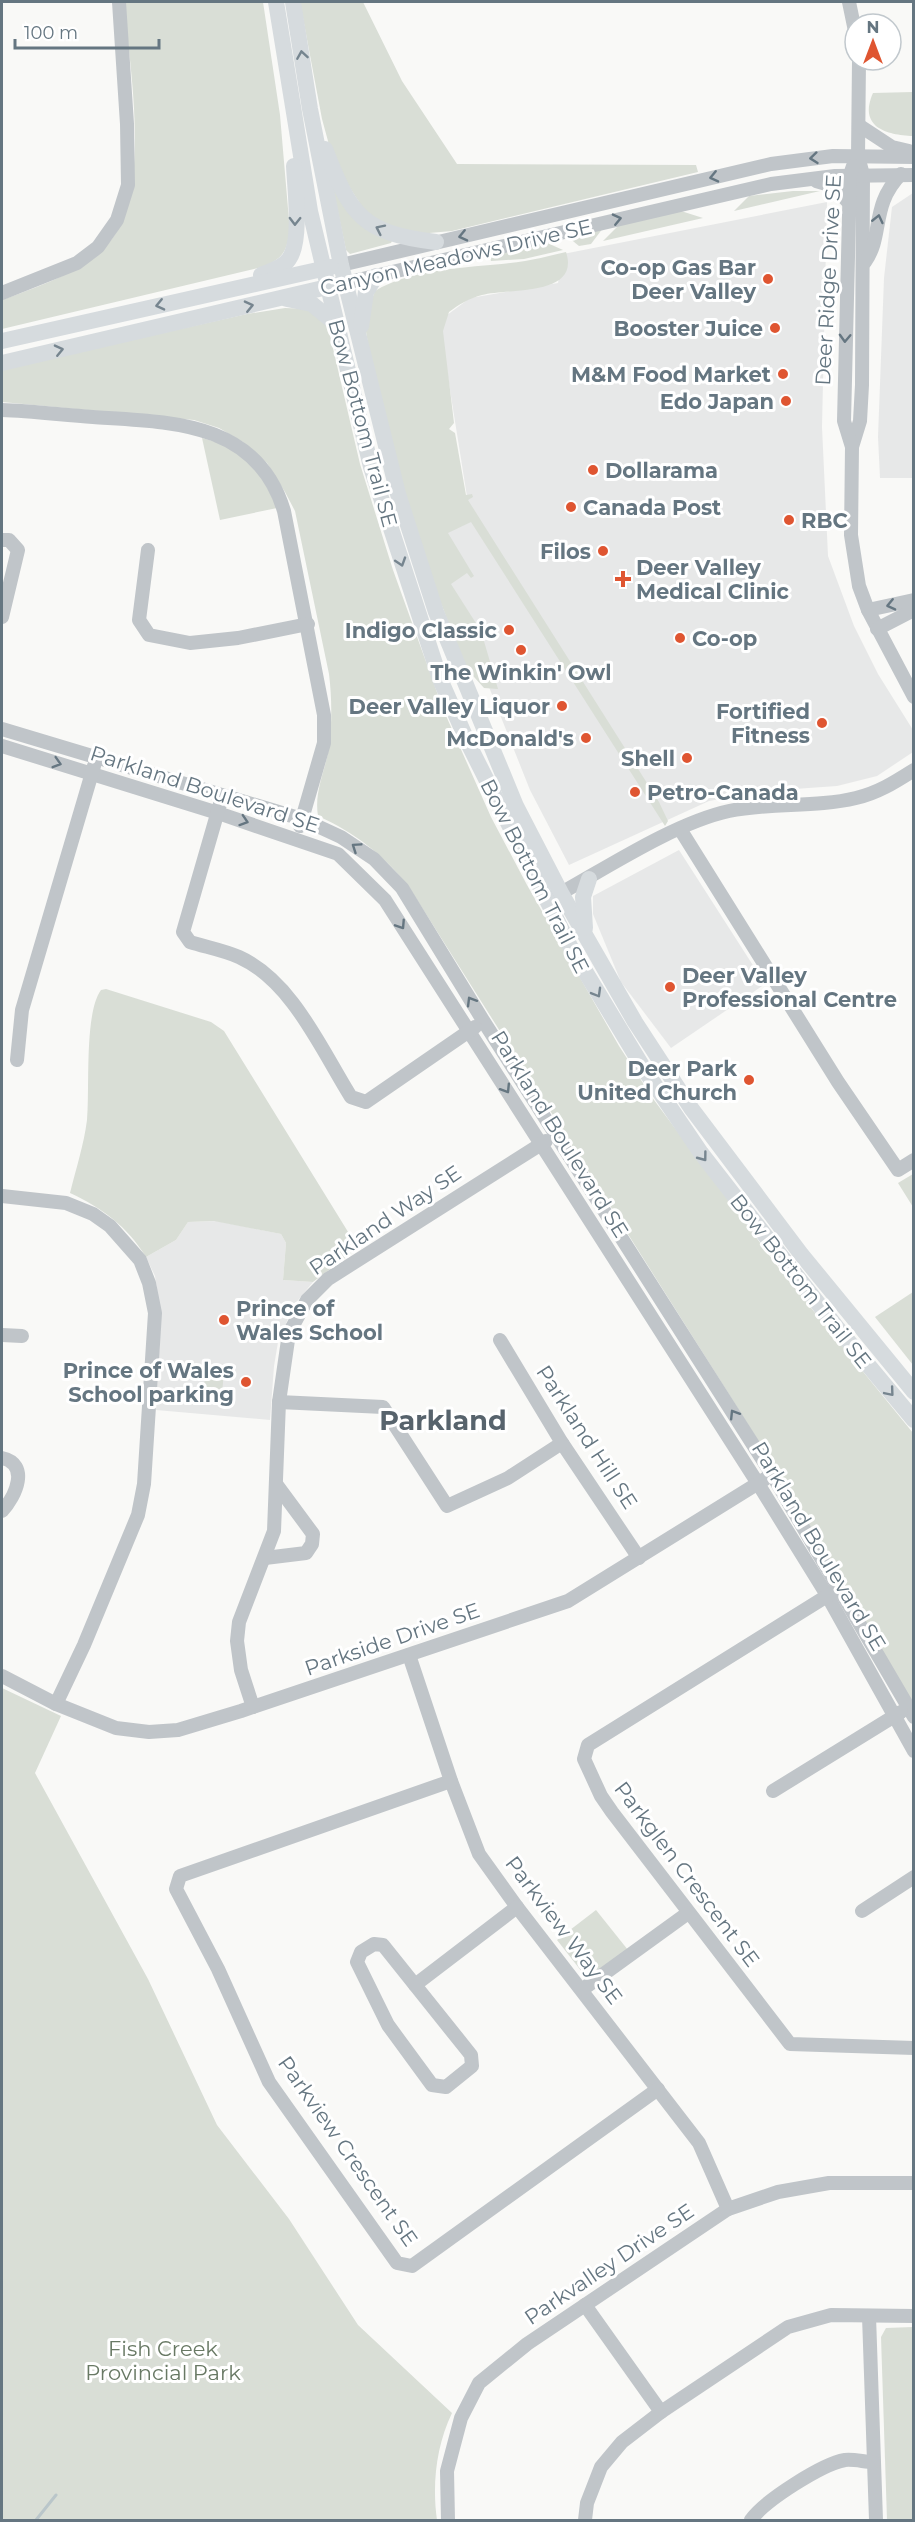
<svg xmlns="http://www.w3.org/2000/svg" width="915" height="2522" font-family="Montserrat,sans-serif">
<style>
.built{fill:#e7e8e8}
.green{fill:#d9ded6}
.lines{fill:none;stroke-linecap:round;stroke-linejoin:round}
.stream{stroke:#bac6ca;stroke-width:3}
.minor{stroke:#c0c5c9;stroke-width:14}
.major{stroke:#d6dbde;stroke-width:16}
.oneway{stroke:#76858f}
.oneway2{stroke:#657681}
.poi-dot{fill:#df5531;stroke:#fff;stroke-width:2}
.labels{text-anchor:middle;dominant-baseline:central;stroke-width:6;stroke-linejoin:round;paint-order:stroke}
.street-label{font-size:21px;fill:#657681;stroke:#fff}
.poi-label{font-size:21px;font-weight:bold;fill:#657681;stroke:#fff;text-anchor:end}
.park-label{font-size:21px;fill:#687964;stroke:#fff}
.district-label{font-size:27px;font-weight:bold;fill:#57636c;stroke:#fff}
</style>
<rect width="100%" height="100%" fill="#f9f9f7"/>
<g class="built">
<polygon points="913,193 913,478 880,478 878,437 884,278 892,207"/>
<polygon points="827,202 822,427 828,556 854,626 878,674 913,730 913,752 877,776 837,786 766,791 709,801 569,865 530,790 489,687 423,540 469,509 439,321 470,298 558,283 563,254"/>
<polygon points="679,850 765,984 671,1048 621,982 593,914 593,896"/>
<polygon points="217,1221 281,1234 286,1243 283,1280 313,1282 294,1305 278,1342 274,1366 270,1420 156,1410 161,1316 155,1276 146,1257 176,1240 188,1222"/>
</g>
<g class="green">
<path d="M124,2H263L280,115L290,232C286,253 282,259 262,267L2,329V300C37,287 74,275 103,249C155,202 129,66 124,2Z"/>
<polygon points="300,2 363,2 402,81 457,164 696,165 698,172 452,231 418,234 401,232 368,216 334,163 322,119"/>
<path d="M913,92V136C886,135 858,127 873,93Z"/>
<polygon points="330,174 392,241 391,243 350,254 346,250"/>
<polygon points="793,191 820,191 734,211 749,196"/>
<polygon points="681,211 703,218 603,241 620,224"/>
<polygon points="603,228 591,244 579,246 568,237"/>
<polygon points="545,242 563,250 524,259 491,261 489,254"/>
<path d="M566,252C581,297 507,288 482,295C470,298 458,305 449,312L443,331L454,423L449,429L455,433L466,495L472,494L473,497L468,500L659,802L668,821L665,826L471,522L448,533L474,576L471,578L467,573L451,584L481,631L498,689L484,688L465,667L424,558L376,391L364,320L375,291C415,266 479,268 525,261C538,259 552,255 566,252Z"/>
<path d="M285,308L310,309L328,327L360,464L393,570L443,709L491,817L527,885L619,1046L654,1100L781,1271L913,1433V1704L785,1483L409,887C384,855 355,833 318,816C314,792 325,771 329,748C332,723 332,699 329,674L295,511L285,492L267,463L243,442L219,428L194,420L2,402V369L247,314Z"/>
<path d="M202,438C245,449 260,469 277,508L220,520Z"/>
<path d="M106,989L211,1022L224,1031L358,1248L313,1282L283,1280L286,1243L281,1234L214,1221L188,1222L176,1240L146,1257C127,1226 102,1208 70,1193C76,1169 84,1144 87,1120C90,1089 84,1013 101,990Z"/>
<polygon points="913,1174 913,1207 898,1183"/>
<polygon points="913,1292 913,1365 875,1317"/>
<polygon points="209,1370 224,1371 222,1394 217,1397 213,1393 204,1392 205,1374"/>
<path d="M2,1688L61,1716L35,1773L148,1979L217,2125L289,2219L358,2325L452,2413C436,2446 432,2485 437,2520H2Z"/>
<polygon points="596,1910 628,1950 591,1976 582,1972 557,1940"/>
<polygon points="913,2327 913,2520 887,2520 881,2337 886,2328"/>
</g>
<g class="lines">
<polyline class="stream" points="36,2520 56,2495"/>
<g class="minor">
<polyline points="849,2 855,31"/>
<polyline points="859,60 858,156 863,175 862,385 860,421 852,447 851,535 859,586 868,610 914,697"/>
<polyline points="860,126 892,147 909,151"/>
<polyline points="816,181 833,186 849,203"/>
<path d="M865,262C884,235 870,206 901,174"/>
<polyline points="341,265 771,164 833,156 914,157"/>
<polyline points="345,283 771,184 835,176 914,175"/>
<polyline points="2,293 77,263 98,247 117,220 128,185 127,124 119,2"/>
<path d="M2,410C32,411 63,415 93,417C171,422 257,421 284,511L324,715V743L300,826"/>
<polyline points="852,447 844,421 850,175 853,166"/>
<polyline points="2,540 9,540 18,550 2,617"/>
<polyline points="148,550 139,620 149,635 190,643 238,638 308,624"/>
<polyline points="868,610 914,600"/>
<polyline points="877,629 914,610"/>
<polyline points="2,729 302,819 341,837 374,859 402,888 484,1022 773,1476 914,1717"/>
<polyline points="2,746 218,813 338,854 385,900 757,1482 827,1595 914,1751"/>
<path d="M220,804L183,932L190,942C206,947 223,950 239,957C292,981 321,1049 351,1097L366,1102L475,1027"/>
<polyline points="680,829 838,1082 898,1170 914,1160"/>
<path d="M554,897C605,869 674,823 729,811C771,802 815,808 856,798C878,793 895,782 914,770"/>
<polyline points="17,1060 22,1010 94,766"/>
<polyline points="2,1196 66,1203 93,1214 110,1226 140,1260 149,1283 155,1313 144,1484 138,1515 84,1645 56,1704"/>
<polyline points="2,1335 22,1336"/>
<polyline points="500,1340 562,1443 639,1558"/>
<polyline points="279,1402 383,1407 447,1506 508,1478 562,1443"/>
<path d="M2,1458C30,1464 16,1496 2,1511"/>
<polyline points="265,1558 306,1553 312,1544 313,1534 276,1484"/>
<polyline points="835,1591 588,1745 584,1759 601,1796 612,1812 790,2044 914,2048"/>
<polyline points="409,1655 451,1781 479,1854 517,1907 699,2143 728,2209"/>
<polyline points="2,1676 56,1704 116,1728 149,1732 178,1730 241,1711 568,1601 765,1479"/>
<polyline points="253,1707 241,1670 237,1641 239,1622 274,1531 279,1402 289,1333 307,1300 328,1279 546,1141"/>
<polyline points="451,1781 180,1876 176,1889 218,1969 269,2082 397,2263 412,2266 658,2089"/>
<polyline points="773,1791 901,1712"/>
<polyline points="862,1911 914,1877"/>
<polygon points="374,1944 383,1945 471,2055 472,2066 446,2087 432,2085 388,2025 357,1962 361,1952"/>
<polyline points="415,1985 517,1907"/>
<polyline points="583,1989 688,1913"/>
<polyline points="585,2305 661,2412"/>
<polyline points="869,2316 876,2520"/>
<polyline points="448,2520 447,2471 461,2418 479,2383 527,2344 728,2209 778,2192 829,2183 914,2183"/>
<polyline points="585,2520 587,2503 601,2467 622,2442 661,2412 788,2327 831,2315 914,2316"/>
<path d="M751,2520C764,2501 822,2464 845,2460C854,2459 865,2462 873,2462"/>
</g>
<g class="major">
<polyline points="276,2 310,211 371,467 440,679 469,745 571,948 644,1069 701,1153 838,1329 914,1420"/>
<polyline points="293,2 310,109 341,265 398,494 436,612 516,806 561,893 635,1022 691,1108 801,1254 914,1392"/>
<path d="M325,149C351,216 362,233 436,242"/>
<path d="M261,275C270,271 283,268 289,259C302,241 295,188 294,166"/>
<polyline points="287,299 312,304 335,323"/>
<polyline points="361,326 366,292 376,276"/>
<polyline points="2,341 331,267"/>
<polyline points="2,363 336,285"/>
<polyline points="585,928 583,897 589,879"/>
</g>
</g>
<defs><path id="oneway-chevron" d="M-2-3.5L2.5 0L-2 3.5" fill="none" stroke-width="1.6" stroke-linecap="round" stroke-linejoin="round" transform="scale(1.5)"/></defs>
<g class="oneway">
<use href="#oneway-chevron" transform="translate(302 55) rotate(-99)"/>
<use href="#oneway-chevron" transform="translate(295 221) rotate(91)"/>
<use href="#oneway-chevron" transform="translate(380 229) rotate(-154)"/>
<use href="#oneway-chevron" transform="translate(160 305) rotate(167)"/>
<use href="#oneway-chevron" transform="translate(249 306) rotate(-13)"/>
<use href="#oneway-chevron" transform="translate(59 350) rotate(-13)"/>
<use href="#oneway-chevron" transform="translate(401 562) rotate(72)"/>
<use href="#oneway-chevron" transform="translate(597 993) rotate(60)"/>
<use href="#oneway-chevron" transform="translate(703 1157) rotate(53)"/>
<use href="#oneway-chevron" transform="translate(890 1392) rotate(50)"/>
</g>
<g class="oneway2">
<use href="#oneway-chevron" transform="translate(814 158) rotate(174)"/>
<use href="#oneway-chevron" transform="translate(714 177) rotate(167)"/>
<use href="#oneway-chevron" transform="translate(617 219) rotate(-13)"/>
<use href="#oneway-chevron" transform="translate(878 219) rotate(-77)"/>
<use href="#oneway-chevron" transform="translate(463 236) rotate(167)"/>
<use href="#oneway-chevron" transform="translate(845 338) rotate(92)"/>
<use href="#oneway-chevron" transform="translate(891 605) rotate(167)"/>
<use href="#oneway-chevron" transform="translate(57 763) rotate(17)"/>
<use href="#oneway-chevron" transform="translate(244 821) rotate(18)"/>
<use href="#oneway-chevron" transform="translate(356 847) rotate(-146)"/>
<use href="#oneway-chevron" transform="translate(401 925) rotate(57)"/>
<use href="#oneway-chevron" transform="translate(471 1001) rotate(-121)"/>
<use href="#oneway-chevron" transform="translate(506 1089) rotate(58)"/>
<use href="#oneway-chevron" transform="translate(734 1414) rotate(-122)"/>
</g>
<g class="poi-dot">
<circle cx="768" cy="279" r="6"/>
<circle cx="775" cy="328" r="6"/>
<circle cx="783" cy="374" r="6"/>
<circle cx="786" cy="401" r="6"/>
<circle cx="593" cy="470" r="6"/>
<circle cx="571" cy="507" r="6"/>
<circle cx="789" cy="520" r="6"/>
<circle cx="603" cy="551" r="6"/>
<path d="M620 570h6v6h6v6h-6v6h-6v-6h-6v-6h6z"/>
<circle cx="509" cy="630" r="6"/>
<circle cx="680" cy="638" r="6"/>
<circle cx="521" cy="650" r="6"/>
<circle cx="562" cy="706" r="6"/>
<circle cx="822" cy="723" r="6"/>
<circle cx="586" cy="738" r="6"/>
<circle cx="687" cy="758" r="6"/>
<circle cx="635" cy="792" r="6"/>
<circle cx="670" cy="987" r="6"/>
<circle cx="749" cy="1080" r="6"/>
<circle cx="224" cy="1320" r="6"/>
<circle cx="246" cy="1382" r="6"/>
</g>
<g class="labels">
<g class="street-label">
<text transform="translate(456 257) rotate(-13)">Canyon Meadows Drive SE</text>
<text transform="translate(828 280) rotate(-87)">Deer Ridge Drive SE</text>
<text transform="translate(363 423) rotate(75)">Bow Bottom Trail SE</text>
<text transform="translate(205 789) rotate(18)">Parkland Boulevard SE</text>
<text transform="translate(535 876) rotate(63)">Bow Bottom Trail SE</text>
<text transform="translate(560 1134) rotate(58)">Parkland Boulevard SE</text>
<text transform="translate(385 1220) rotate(-34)">Parkland Way SE</text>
<text transform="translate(801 1281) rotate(52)">Bow Bottom Trail SE</text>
<text transform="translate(587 1437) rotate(57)">Parkland Hill SE</text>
<text transform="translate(819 1546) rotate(59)">Parkland Boulevard SE</text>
<text transform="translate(392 1639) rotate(-19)">Parkside Drive SE</text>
<text transform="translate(687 1874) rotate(53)">Parkglen Crescent SE</text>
<text transform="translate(564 1930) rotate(53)">Parkview Way SE</text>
<text transform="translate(348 2151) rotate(55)">Parkview Crescent SE</text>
<text transform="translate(609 2264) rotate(-34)">Parkvalley Drive SE</text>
</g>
<g class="poi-label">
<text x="756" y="267">Co-op Gas Bar<tspan x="756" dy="24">Deer Valley</tspan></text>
<text x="763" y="328">Booster Juice</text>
<text x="771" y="374">M&amp;M Food Market</text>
<text x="774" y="401">Edo Japan</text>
<text x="605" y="470" text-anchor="start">Dollarama</text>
<text x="583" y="507" text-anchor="start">Canada Post</text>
<text x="801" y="520" text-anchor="start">RBC</text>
<text x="591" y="551">Filos</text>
<text x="636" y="567" text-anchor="start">Deer Valley<tspan x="636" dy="24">Medical Clinic</tspan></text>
<text x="497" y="630">Indigo Classic</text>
<text x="692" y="638" text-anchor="start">Co-op</text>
<text x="521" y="672" text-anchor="middle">The Winkin' Owl</text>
<text x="550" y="706">Deer Valley Liquor</text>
<text x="810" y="711">Fortified<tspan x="810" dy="24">Fitness</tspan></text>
<text x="574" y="738">McDonald's</text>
<text x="675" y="758">Shell</text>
<text x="647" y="792" text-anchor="start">Petro-Canada</text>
<text x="682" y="975" text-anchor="start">Deer Valley<tspan x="682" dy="24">Professional Centre</tspan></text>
<text x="737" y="1068">Deer Park<tspan x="737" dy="24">United Church</tspan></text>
<text x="236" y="1308" text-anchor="start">Prince of<tspan x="236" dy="24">Wales School</tspan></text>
<text x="234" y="1370">Prince of Wales<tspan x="234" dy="24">School parking</tspan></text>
</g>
<g class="park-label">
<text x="163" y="2348">Fish Creek<tspan x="163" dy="24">Provincial Park</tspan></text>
</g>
<g class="district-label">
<text x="443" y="1420">Parkland</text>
</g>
</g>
<rect width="915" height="2522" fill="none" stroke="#657681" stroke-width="6"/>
<g transform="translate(873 42)"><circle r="28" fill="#ffffff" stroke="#c1c8cd" stroke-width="1.5"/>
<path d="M0-4.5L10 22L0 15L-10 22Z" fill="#df5531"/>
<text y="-9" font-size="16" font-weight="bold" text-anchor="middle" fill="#657681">N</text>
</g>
<path d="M15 39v9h144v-9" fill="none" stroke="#657681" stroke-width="3"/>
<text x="24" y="39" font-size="18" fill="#657681" stroke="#ffffff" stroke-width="4.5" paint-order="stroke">100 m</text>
</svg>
